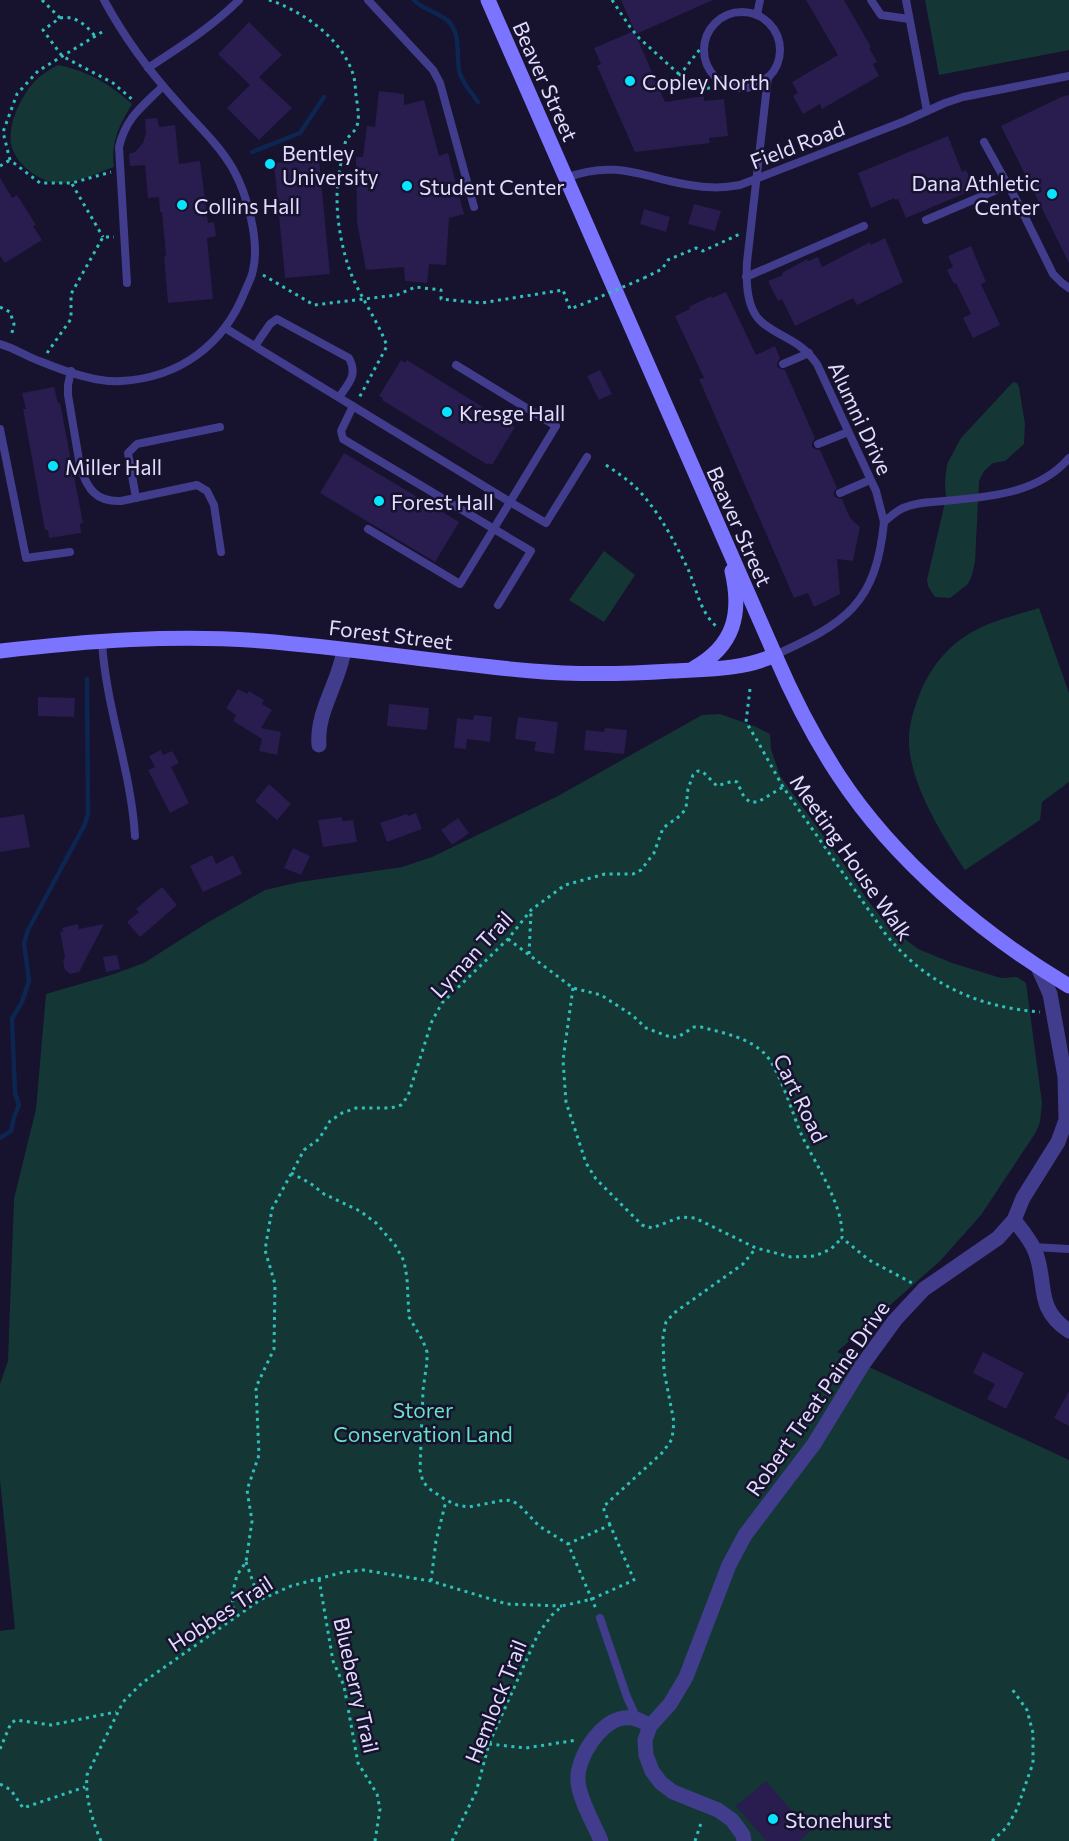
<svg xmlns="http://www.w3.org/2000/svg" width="1069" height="1841" font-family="Commissioner,sans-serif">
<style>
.green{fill:#143736}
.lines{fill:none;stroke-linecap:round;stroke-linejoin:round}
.stream{stroke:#0d2551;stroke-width:4.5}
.building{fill:#281d4e}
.path{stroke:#30c0ba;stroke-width:3;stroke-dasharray:3 4.5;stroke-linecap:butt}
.lane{stroke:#413c8c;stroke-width:8}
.street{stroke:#413c8c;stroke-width:15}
.secondary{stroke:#7a74ff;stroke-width:15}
.path-bridge{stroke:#30c0ba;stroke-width:3;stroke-dasharray:3 4.5;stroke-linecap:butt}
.poi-dot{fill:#09e3ff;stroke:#17122d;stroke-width:2}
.labels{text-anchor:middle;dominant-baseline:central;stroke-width:5;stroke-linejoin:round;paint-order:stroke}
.street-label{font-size:21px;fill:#e2ddff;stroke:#17122d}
.poi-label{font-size:21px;fill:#e2ddff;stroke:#17122d;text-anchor:start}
.park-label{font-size:21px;fill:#66e2c5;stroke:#17122d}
</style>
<rect width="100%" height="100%" fill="#17122d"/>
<g class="green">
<polygon points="925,0 1069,0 1069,50 939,75"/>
<path d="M58,65C90,72 108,83 132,104C119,126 111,141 114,167C99,172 82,181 66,183C55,185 40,179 32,173C23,166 16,159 12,148C6,126 21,96 35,81C42,74 50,69 58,65Z"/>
<polygon points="1013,382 1017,383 1019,387 1025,424 1024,444 1005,461 993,463 984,471 979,481 975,562 972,575 968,584 950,598 935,597 928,586 927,580 946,498 945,482 947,464 961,438"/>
<polygon points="604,551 635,575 604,622 569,600"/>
<path d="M1039,608L1069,693V782L1042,802L1040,820L965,870C942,835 907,780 909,736C910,719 916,703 922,688C933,664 951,643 974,631C994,620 1017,615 1039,608Z"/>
<polygon points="720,714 754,726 770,734 771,749 780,776 842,861 866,898 889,927 918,949 952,963 1001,978 1017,977 1026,983 1042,1103 1040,1122 1036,1132 981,1215 940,1261 837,1352 1069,1460 1069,1841 0,1841 0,1631 15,1629 0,1480 0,1384 8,1361 14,1199 36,1109 46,994 111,975 144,963 207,923 265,890 300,882 402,867 432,857 558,796 702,715"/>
</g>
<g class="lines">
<g class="stream">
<path d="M414,0C424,11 440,12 450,23C462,38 455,57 460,74C464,84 472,94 478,102"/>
<polyline points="252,152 300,133 324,97"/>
<polyline points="0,1138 11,1131 14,1117 19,1105 15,1093 12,1019 22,1002 29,981 24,943 28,930 84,826 88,814 87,679"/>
</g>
</g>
<g class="building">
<polygon points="621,0 713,0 636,34"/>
<polygon points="806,0 844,0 871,47 869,48 877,62 873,64 879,76 822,109 820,104 803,114 793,96 798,93 792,82 838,55"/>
<polygon points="249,22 282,55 259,77 292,108 259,140 227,108 250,85 218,54"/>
<polygon points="634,31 665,102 704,96 704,101 724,99 728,136 709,138 710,143 635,152 597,66 601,64 594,48"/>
<polygon points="379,91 404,94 404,105 424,100 439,156 448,153 464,214 449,218 446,265 429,264 427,283 405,281 404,267 366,270 357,222 356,157 363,157 367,126 375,127"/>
<polygon points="1069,95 1069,263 1001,126 1061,97"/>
<polygon points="157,118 159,127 175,125 179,164 200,161 208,223 214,222 216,236 207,238 213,299 168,303 164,257 166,256 162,212 160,212 159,197 148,198 145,165 130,166 129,154 135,152 143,143 146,133 145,119"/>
<polygon points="948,136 962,172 966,170 975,189 906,218 898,199 895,200 895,198 871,208 858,173"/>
<polygon points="319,159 330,274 285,278 274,163"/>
<polygon points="0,178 12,198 17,195 36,225 33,226 42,240 5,263 0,256"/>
<polygon points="694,204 721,211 715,231 688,224"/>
<polygon points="644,209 670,217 666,232 640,224"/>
<polygon points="885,238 903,282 857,305 853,298 795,326 782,299 778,301 768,281 783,275 782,273 807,259 808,261 818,257 822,267 870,242 871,245"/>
<polygon points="971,246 986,282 981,284 1000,325 973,338 963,318 971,314 956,283 954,284 947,270 953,267 948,256"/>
<polygon points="726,292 756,355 775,346 780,358 778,361 777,366 780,369 785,370 815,438 812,443 812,447 817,450 820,450 837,488 834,492 834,496 837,498 842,499 850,518 860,527 853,561 837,559 840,594 814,607 808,593 794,598 699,379 704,378 675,316 690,309 689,307 711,296 712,298"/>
<polygon points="401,360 405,363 407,360 515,427 492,465 489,463 488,465 382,400 383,398 379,396"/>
<polygon points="600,370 612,394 599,400 587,376"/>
<polygon points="54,387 58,403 60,403 83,523 80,524 81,533 49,538 48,530 45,530 23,409 26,409 22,393"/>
<polygon points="344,453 459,522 435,562 320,493"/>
<polygon points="238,689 247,694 249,691 264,700 262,704 272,710 261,728 281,732 277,755 259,751 262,739 233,721 236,715 226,708"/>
<polygon points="38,697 75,698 74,717 38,716"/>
<polygon points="389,704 429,708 427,730 387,726"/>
<polygon points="474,715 492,717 490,742 467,739 466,749 454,748 457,718 473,720"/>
<polygon points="518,717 558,722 554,754 534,751 536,742 515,739"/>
<polygon points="605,728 627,730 624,754 584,750 586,730 604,732"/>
<polygon points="161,750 163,755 172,751 179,763 171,767 189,803 170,813 148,770 155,767 149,756"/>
<polygon points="269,784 291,804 277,820 255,801"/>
<polygon points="416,813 422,829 387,842 380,823 407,814 408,816"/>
<polygon points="24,814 30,847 0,852 0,818"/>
<polygon points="342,817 342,821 353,820 357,842 323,847 318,820"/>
<polygon points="458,818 469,833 452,845 441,830"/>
<polygon points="293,848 310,856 301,875 284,868"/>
<polygon points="212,855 216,864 233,855 242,874 203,892 190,866"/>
<polygon points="162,887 177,905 140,937 127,922 139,912 136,909"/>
<polygon points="78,924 79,929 104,924 79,972 70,974 65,970 63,962 65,957 60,932 63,932 62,928"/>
<polygon points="117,955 120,969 106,972 103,957"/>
<polygon points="983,1352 1024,1373 1006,1409 987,1399 995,1384 973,1373"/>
<polygon points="1069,1391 1069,1426 1054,1418"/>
<polygon points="766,1781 810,1832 799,1841 766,1841 736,1806"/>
</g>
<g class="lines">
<g class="path">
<polyline points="42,0 60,18 43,30 62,56 113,83 133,100"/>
<path d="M269,0C303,11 342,39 353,74C356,83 355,93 357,102C359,119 361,127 346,139C342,158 337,178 337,198C337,222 342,249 350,271C360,297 377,319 387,346L359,398"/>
<polyline points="612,0 630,27 639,38 680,75"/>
<path d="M60,18C75,15 86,25 95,36"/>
<polyline points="102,32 38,71 17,94 3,132 10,160 40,183 72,183 111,172"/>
<polyline points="704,44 668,90 734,87"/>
<polyline points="0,166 10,160"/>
<polyline points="72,184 103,237"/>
<polyline points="263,275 314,305 397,295 415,287 441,290 441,299 481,303 563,290 570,309 588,302"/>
<polyline points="644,278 662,269 668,260 696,248 703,251 740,234"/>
<polyline points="0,307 10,312 14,324 11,337"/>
<polyline points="47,353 71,319 71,294 103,237 114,237"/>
<path d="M606,465C615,471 624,477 632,484C657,507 673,539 688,569C696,587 700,612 716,626"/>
<path d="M750,689L746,722L758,742L783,787L884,932C924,983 976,1007 1040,1012"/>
<path d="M508,939L573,988L601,995L632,1015L646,1028L670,1037H678L694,1027H701C723,1033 747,1037 764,1053C779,1067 793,1116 802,1136C816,1165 844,1206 842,1238L869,1260L912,1283"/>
<polyline points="529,954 531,912"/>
<polyline points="573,988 563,1060 566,1102 586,1163 596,1179 642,1225 652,1228 681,1217 695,1218 756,1248 791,1257 815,1256 831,1249 842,1238"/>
<polyline points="291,1173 310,1183 324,1194 360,1211 376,1223 395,1245 404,1261 407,1278 409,1317 423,1341 427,1352 427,1362 423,1390 420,1470 423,1482 431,1490 446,1500 457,1505 469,1507 505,1500 513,1501 520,1506 539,1526 568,1544 596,1609"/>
<polyline points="610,1525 603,1507 663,1452 672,1439 674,1422 664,1371 663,1337 666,1322 674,1313 743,1264 756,1248"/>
<polyline points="246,1562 259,1599"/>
<polyline points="319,1579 333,1661 344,1686 358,1763 377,1794 380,1809 375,1841"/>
<polyline points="431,1581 436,1541 446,1501"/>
<polyline points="234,1617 232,1595 237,1575 246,1562 252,1521 247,1490 259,1455 256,1387 274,1349 275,1284 265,1250 272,1209 304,1150 319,1139 330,1121 342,1113 356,1108 391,1108 401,1105 408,1096 432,1021 442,1003 508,939 531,910 565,885 605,874 633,874 641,870 654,853 663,828 681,815 686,808 688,789 693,775 698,771 703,772 717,786 733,781 737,782 744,797 750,802 758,802 783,787"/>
<polyline points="489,1744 526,1748 577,1740"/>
<polyline points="0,1749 11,1723 16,1720 51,1725 116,1712"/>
<polyline points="0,1784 11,1790 23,1808 85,1787"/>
<path d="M101,1841C92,1820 85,1797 87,1775L123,1702L142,1683L260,1600L291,1586L344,1572L363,1570L431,1581L507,1604L562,1606"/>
<polyline points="452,1841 476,1792 489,1744 538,1634 552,1615 562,1606 592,1599 634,1580 610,1525 568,1544"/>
<polyline points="695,1841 702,1820"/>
<polyline points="992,1841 1007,1827 1017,1809 1033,1763 1033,1733 1027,1710 1012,1689"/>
</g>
<g class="lane">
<polyline points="368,0 433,70 440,83 474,207"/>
<polyline points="871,0 881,15 909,19"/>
<polyline points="906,0 927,111"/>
<circle cx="742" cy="50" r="38"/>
<polyline points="757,15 760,0"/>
<path d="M148,68C180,47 212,27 239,0"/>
<path d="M768,77L747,262C746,282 746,311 764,324C785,340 800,340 817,364L876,491L884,522"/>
<polyline points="984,142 1019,205 1053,274 1062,283 1069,288"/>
<path d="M566,178C622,156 654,184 707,187C718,188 729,187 740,185L905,121L945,103L963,97L1069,76"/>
<polyline points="926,220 1008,185"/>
<polyline points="746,277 864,226"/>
<path d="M127,283L119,147C126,117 143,106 163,86"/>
<polyline points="225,328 510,502 460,584 368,529"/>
<path d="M0,344C15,348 27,357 42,362C64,371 97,383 121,381C179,378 224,345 245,291C248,284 252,277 253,270C260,241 247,194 233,169C218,143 197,125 178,103C149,71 124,37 104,0"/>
<path d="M255,346L270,324L277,319L349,358C358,375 349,383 339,397"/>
<polyline points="783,364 809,353"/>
<polyline points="456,365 556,426 510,502 546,523 587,457"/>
<path d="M71,371L68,385V395L80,466C87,489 96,502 121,501L197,485L207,491L214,505L221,552"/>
<polyline points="353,406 341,431 343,439 531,551 498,605"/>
<polyline points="0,429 26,558 70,552"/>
<polyline points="818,444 848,432"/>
<polyline points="840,493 870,480"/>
<polyline points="136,498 128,453 137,444 220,427"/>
<path d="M102,642C106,708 131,770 135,836"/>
<path d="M775,655C846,623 876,604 884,522C890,517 896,511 903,508C916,502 931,502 944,501C988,497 1038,494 1069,458"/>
<polyline points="1033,1247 1069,1249"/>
<polyline points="600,1618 627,1697 637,1719"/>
</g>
<g class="street">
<path d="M319,745C316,712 339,683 344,650"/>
<path d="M1014,1220C1022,1230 1030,1239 1035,1251C1048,1283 1034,1308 1069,1331"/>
<path d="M601,1841C594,1824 579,1799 578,1781C576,1758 601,1720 624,1718C635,1717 642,1721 650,1726"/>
<polyline points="744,1841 743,1835 732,1820 718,1810 673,1792 661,1783 652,1771 646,1755 645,1740 650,1726 670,1704 686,1677 729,1565 745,1535 814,1444 863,1364 895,1320 924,1289 998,1238 1014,1220 1023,1198 1058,1142 1066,1120 1065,1077 1050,994 1038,967"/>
</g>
<g class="secondary">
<path d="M488,0L775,655C793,697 814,738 839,776C895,861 982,934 1069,986"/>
<path d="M0,651C86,641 175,634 262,641C352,648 442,663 532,671C579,675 626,674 672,671C706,669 743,670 775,655"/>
<path d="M694,668C734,646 742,614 732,571"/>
</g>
<polyline class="path-bridge" points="588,302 644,278"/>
</g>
<g class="poi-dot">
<circle cx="630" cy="81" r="6"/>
<circle cx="270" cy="164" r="6"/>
<circle cx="407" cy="186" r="6"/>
<circle cx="1052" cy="194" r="6"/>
<circle cx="182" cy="205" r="6"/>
<circle cx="447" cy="412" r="6"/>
<circle cx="53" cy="466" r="6"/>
<circle cx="379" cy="501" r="6"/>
<circle cx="773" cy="1819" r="6"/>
</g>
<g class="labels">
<g class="street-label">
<text transform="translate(546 81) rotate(66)">Beaver Street</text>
<text transform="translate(797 144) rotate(-21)">Field Road</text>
<text transform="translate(861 418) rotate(65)">Alumni Drive</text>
<text transform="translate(740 526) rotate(66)">Beaver Street</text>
<text transform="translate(391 634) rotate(7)">Forest Street</text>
<text transform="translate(852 857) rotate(55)">Meeting House Walk</text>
<text transform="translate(471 954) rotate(-47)">Lyman Trail</text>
<text transform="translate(801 1098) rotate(64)">Cart Road</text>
<text transform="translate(817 1398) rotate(-55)">Robert Treat Paine Drive</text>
<text transform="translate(220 1613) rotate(-33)">Hobbes Trail</text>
<text transform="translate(357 1685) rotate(77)">Blueberry Trail</text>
<text transform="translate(495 1701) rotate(-68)">Hemlock Trail</text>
</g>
<g class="poi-label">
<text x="642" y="81">Copley North</text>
<text x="282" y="152">Bentley<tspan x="282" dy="24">University</tspan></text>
<text x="1040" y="182" text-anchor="end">Dana Athletic<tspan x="1040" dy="24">Center</tspan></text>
<text x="419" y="186">Student Center</text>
<text x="194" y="205">Collins Hall</text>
<text x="459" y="412">Kresge Hall</text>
<text x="65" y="466">Miller Hall</text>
<text x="391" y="501">Forest Hall</text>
<text x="785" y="1819">Stonehurst</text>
</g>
<g class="park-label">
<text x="423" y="1409">Storer<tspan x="423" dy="24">Conservation Land</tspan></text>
</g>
</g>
</svg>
